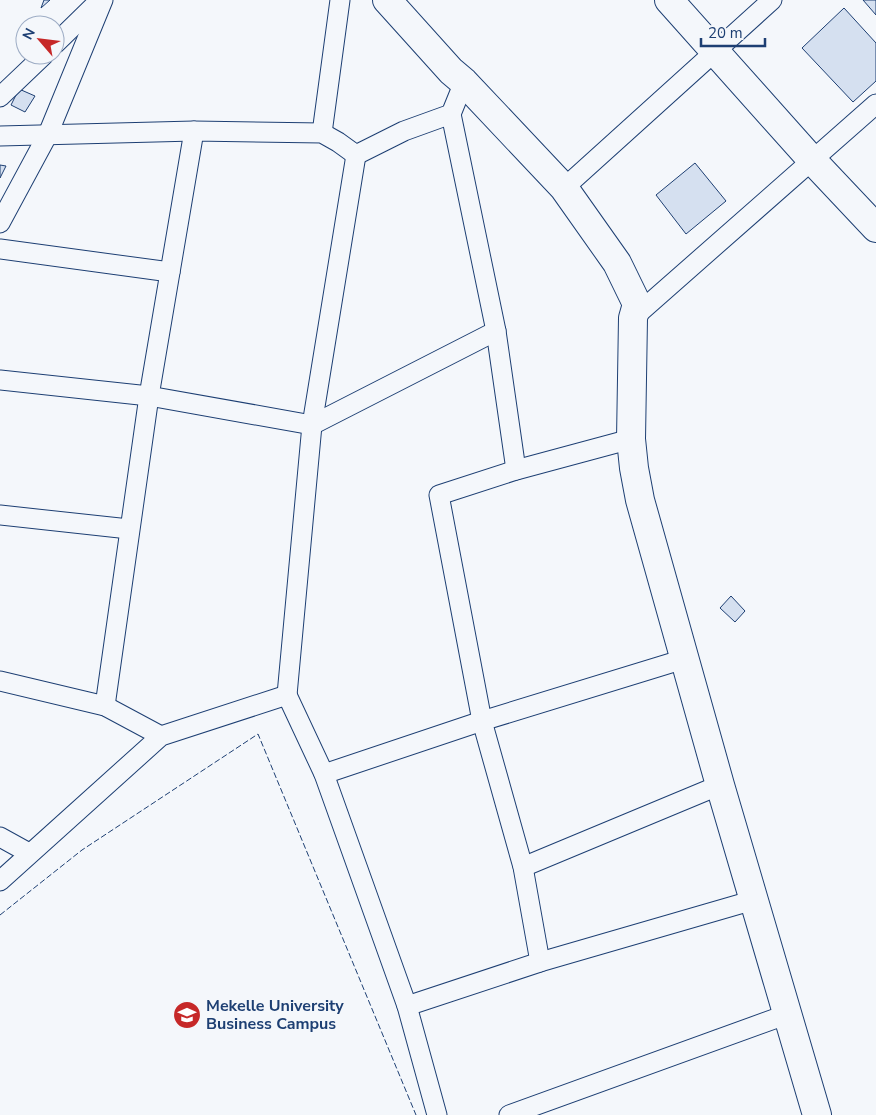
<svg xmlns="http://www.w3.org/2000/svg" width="876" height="1115" font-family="'Nunito Sans',sans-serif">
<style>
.building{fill:#d5e0f0;stroke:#1d3f73}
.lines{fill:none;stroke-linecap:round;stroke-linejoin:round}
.street-casing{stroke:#1d3f73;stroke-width:21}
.secondary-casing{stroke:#1d3f73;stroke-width:30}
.street{stroke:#f4f7fb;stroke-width:19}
.secondary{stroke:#f4f7fb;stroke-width:28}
.fence{stroke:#1d3f73;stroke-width:1;stroke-dasharray:6 2.5;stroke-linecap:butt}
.labels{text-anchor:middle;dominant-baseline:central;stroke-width:4;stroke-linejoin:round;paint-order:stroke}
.poi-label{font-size:16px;font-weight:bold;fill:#1d3f73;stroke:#f4f7fb;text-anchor:start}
</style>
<rect width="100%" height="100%" fill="#f4f7fb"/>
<g class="building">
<polygon points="44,0 50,0 41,8"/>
<polygon points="863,0 876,0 876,15"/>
<polygon points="844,8 876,43 876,81 853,102 802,48"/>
<polygon points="19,89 35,96 25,112 11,105"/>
<polygon points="695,163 726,201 686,234 656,195"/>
<polygon points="0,165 6,166 0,178"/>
<polygon points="731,596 745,611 735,622 720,608"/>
</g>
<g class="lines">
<g class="street-casing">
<g id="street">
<polyline points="55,44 99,1"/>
<polyline points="0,97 44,55"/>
<polyline points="451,114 496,331 516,470"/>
<polyline points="322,133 340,0"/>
<polyline points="0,136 194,131 322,133 338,142 356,155 404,131 451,114 464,82"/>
<polyline points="564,188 772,0"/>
<polyline points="0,223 48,134 103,0"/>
<polyline points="0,249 170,272"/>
<polyline points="633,318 876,104"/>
<polyline points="0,380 149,396 312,425 496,331"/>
<polyline points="0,515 129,529"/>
<polyline points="0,681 105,706 161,736"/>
<polyline points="287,695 312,425 356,155"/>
<polyline points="105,706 149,396 194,131"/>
<polyline points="324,774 482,721 684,659"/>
<polyline points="0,837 29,853"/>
<polyline points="523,867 720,785"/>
<polyline points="0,881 161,736 287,695 324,774 407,1006 437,1115"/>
<polyline points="540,962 523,867 482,721 439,495 516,470 631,439"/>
<polyline points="407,1006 540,962 754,900"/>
<polyline points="509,1115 788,1014"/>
</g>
</g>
<g class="secondary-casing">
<g id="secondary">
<polyline points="387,0 451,71 464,82 564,188 617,263 637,304 633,318 631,439 634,468 640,500 720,785 817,1115"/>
<polyline points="669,0 811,159 876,228"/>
</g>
</g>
<use href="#street" class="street"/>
<use href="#secondary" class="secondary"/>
<polyline class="fence" points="0,915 82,850 258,734 416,1115"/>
</g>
<defs>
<g id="university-disc" transform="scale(1.4375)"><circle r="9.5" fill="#c62828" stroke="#f4f7fb"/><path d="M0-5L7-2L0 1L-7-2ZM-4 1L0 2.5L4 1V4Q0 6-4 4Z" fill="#fff"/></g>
</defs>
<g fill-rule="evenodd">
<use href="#university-disc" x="187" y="1015"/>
</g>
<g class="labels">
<g class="poi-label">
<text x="206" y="1006">Mekelle University<tspan x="206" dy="18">Business Campus</tspan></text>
</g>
</g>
<g transform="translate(40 40) rotate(298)"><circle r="24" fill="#f4f7fb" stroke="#9eadc5"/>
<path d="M0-4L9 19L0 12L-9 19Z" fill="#c62828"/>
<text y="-8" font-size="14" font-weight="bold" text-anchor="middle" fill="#1d3f73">N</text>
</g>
<path d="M701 38v8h64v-8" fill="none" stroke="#1d3f73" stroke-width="2.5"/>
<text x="708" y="38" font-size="15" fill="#1d3f73" stroke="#f4f7fb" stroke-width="4" paint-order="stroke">20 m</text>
</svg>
